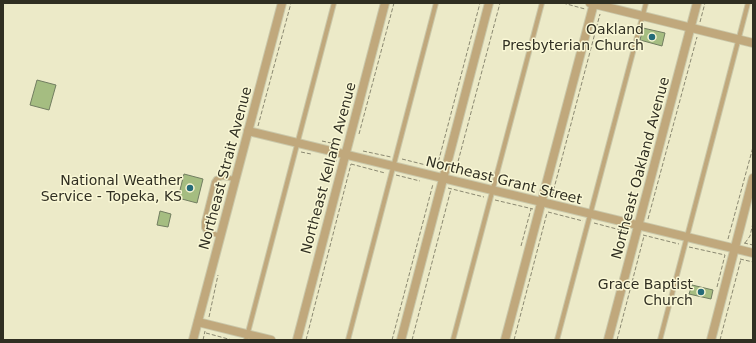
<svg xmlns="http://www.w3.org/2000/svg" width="756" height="343" font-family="'DejaVu Sans',sans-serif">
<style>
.building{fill:#a5bd81;stroke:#727e61}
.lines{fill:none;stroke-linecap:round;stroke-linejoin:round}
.service-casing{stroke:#cac8aa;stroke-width:6}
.minor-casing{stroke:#cac8aa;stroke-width:10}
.path{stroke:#8a8871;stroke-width:1;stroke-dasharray:4 2;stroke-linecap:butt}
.service{stroke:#c0a87c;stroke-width:4}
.minor{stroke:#c0a87c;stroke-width:8}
.poi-dot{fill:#256b79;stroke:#f9f7d5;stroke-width:1.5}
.labels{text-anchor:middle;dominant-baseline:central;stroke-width:3;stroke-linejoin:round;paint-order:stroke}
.poi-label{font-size:14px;fill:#302f22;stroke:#f9f7d5;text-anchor:end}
.street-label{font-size:14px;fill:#302f22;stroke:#f9f7d5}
</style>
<rect width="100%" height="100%" fill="#eceac8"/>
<g class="building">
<polygon points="643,28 665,33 662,46 640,40"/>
<polygon points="37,80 56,85 49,110 30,105"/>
<polygon points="184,174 203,179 197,203 178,198"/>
<polygon points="160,211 171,214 168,227 157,225"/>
<polygon points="692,285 713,290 711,299 689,294"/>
</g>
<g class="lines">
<g class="service-casing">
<g id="service">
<polyline points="220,236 206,231 204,228 204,222 214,182 216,179 223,177 235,179"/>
<polyline points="246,340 334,3"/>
<polyline points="348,340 436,3"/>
<polyline points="453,340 542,3"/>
<polyline points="557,340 646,3"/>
<polyline points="660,340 748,3"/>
</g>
</g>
<g class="minor-casing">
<g id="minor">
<polyline points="590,3 753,43"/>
<polyline points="248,131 753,253"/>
<polyline points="198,322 271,340"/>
<polyline points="193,340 282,3"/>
<polyline points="297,340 385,3"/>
<polyline points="401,340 489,3"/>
<polyline points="505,340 594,3"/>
<polyline points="608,340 697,3"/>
<polyline points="711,340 753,178"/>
</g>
</g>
<g class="path">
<polyline points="563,3 585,9"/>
<polyline points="700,22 705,3"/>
<polyline points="258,126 291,3"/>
<polyline points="359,134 394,3"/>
<polyline points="322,141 340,145"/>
<polyline points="363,151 391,157"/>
<polyline points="301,152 311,154"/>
<polyline points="324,158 337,161"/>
<polyline points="402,159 438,168"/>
<polyline points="351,164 385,173"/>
<polyline points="437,167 480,3"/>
<polyline points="455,173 500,3"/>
<polyline points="396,175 420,181"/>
<polyline points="448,188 484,197"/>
<polyline points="552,196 600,14"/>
<polyline points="495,200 533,209"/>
<polyline points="548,212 583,221"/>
<polyline points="648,219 697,37"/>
<polyline points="594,223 628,232"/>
<polyline points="643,235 679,244"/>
<polyline points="728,239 753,147"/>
<polyline points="744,243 753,245"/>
<polyline points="745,243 750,236 753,223"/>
<polyline points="521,246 531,209"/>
<polyline points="689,247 725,255"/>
<polyline points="740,259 753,262"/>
<polyline points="717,287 725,255"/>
<polyline points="209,317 218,275"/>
<polyline points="206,333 232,340"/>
<polyline points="203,340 205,331"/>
<polyline points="306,340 351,164"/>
<polyline points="392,340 433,184"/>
<polyline points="412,340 451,189"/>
<polyline points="514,340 547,213"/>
<polyline points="617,340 644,236"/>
<polyline points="720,340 741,259"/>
</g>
<use href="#service" class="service"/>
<use href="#minor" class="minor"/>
</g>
<g class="poi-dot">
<circle cx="652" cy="37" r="4"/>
<circle cx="190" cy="188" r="4"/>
<circle cx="701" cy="292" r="4"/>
</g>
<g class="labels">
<g class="poi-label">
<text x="644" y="29">Oakland<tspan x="644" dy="16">Presbyterian Church</tspan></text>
<text x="182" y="180">National Weather<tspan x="182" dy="16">Service - Topeka, KS</tspan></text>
<text x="693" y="284">Grace Baptist<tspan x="693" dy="16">Church</tspan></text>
</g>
<g class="street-label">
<text transform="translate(225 168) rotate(-75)">Northeast Strait Avenue</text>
<text transform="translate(328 168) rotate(-75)">Northeast Kellam Avenue</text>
<text transform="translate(640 168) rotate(-75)">Northeast Oakland Avenue</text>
<text transform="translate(504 180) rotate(14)">Northeast Grant Street</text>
</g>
</g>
<rect width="756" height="343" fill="none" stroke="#302f22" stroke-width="8"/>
</svg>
